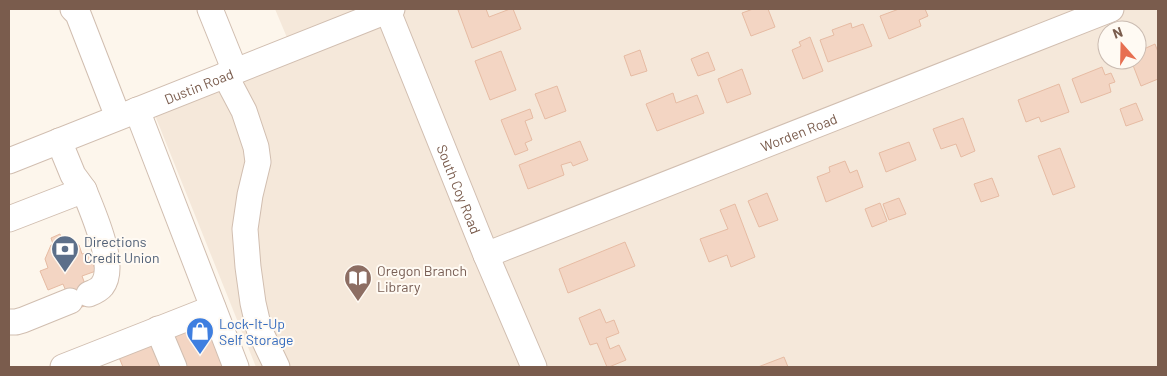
<svg xmlns="http://www.w3.org/2000/svg" width="1167" height="376" font-family="Barlow,sans-serif">
<style>
.residential{fill:#f5e8da;fill-rule:evenodd}
.building{fill:#f3d5c3;stroke:#e6bba3}
.lines{fill:none;stroke-linecap:round;stroke-linejoin:round}
.minor-casing{stroke:#d1beb0;stroke-width:27}
.minor{stroke:#fff;stroke-width:25}
.labels{text-anchor:middle;dominant-baseline:central;stroke-width:4;stroke-linejoin:round;paint-order:stroke}
.street-label{font-size:14px;fill:#7a5c4d;stroke:#fffaf3}
.service-label{font-size:14px;fill:#4e5e75;stroke:#fffaf3;text-anchor:start}
.education-label{font-size:14px;fill:#785e54;stroke:#fffaf3;text-anchor:start}
.shop-label{font-size:14px;fill:#366cbe;stroke:#fffaf3;text-anchor:start}
</style>
<rect width="100%" height="100%" fill="#fdf6ec"/>
<path class="residential" d="M275,9H1158V367H256L148,98L288,40ZM1107,30H1137V60H1107Z"/>
<g class="building">
<polygon points="462,9 486,9 489,17 510,9 513,9 521,29 472,48 458,10"/>
<polygon points="753,9 768,9 775,27 751,36 742,13"/>
<polygon points="899,9 925,9 928,16 919,20 921,26 889,39 880,16"/>
<polygon points="851,23 852,28 863,24 872,46 828,62 820,40 834,35 832,30"/>
<polygon points="810,37 823,71 803,79 792,50 801,46 799,42"/>
<polygon points="1155,44 1158,52 1158,79 1141,86 1131,60 1137,60 1137,52"/>
<polygon points="640,50 647,71 631,76 624,56"/>
<polygon points="501,51 516,90 490,100 475,61"/>
<polygon points="708,52 715,70 698,76 691,59"/>
<polygon points="1102,67 1105,75 1111,73 1115,82 1109,84 1111,92 1081,103 1072,79"/>
<polygon points="742,69 751,94 727,103 718,79"/>
<polygon points="1059,84 1069,112 1041,122 1039,117 1026,122 1018,100"/>
<polygon points="557,86 566,111 545,119 535,94"/>
<polygon points="673,93 676,103 697,95 704,113 657,131 646,104"/>
<polygon points="1136,103 1143,120 1126,126 1120,109"/>
<polygon points="530,109 533,118 525,121 532,140 525,143 528,150 515,155 501,120"/>
<polygon points="963,118 975,151 961,157 956,144 941,149 933,129"/>
<polygon points="580,141 588,160 573,166 571,162 561,165 564,175 528,189 519,165"/>
<polygon points="909,142 916,160 886,172 879,153"/>
<polygon points="1060,148 1075,187 1053,195 1038,156"/>
<polygon points="845,161 850,173 857,170 863,187 826,202 817,177 830,172 829,167"/>
<polygon points="992,178 999,196 981,202 974,184"/>
<polygon points="767,193 778,220 759,227 748,201"/>
<polygon points="899,198 906,214 889,220 883,204"/>
<polygon points="880,203 887,221 872,227 865,209"/>
<polygon points="735,204 755,257 731,267 727,255 709,262 700,239 728,229 720,210"/>
<polygon points="60,234 62,240 65,240 79,245 82,254 88,252 96,271 82,276 92,303 74,310 63,284 48,290 40,271 48,268 45,259 51,245 53,244 51,238"/>
<polygon points="625,242 635,266 568,293 559,269"/>
<polygon points="600,309 606,323 614,320 619,333 606,338 610,349 619,345 626,360 609,367 607,367 597,343 590,345 579,318"/>
<polygon points="206,320 224,367 186,367 172,333"/>
<polygon points="151,342 161,367 123,367 118,355"/>
<polygon points="784,357 788,367 758,367"/>
</g>
<g class="lines">
<g class="minor-casing">
<g id="minor">
<polyline points="73,9 78,14 118,117"/>
<polyline points="210,9 235,71"/>
<path id="s1" d="M387,9L486,255L534,367"/>
<polyline points="225,75 244,111 256,147 258,162 250,195 245,229 248,267 253,303 259,329 277,367"/>
<polyline points="137,110 236,367"/>
<path id="s2" d="M9,161L392,9"/>
<path d="M84,190C92,211 118,266 102,286C99,290 94,292 89,294"/>
<polyline points="9,219 84,190 73,175 59,141"/>
<path id="s3" d="M486,255L1111,9"/>
<polyline points="9,322 16,322 23,320 70,301"/>
<polyline points="158,329 174,367"/>
<polyline points="63,367 213,308"/>
</g>
</g>
<use href="#minor" class="minor"/>
</g>
<defs>
<g id="bank-pin" transform="scale(1.4375)"><path d="M0 17L-7.5 6A9.5 9.5 0 1 1 7.5 6Z" fill="#5c6f8a" stroke="#fffaf3"/><path d="M-6-4H6V4H-6ZM0-2.3a2.3 2.3 0 1 0 0 4.6a2.3 2.3 0 1 0 0-4.6Z" fill="#fff"/></g>
<g id="library-pin" transform="scale(1.4375)"><path d="M0 17L-7.5 6A9.5 9.5 0 1 1 7.5 6Z" fill="#8d6e63" stroke="#fffaf3"/><path d="M-6-4Q-3-5.5-.7-3.5V5Q-3 3-6 4ZM6-4Q3-5.5 .7-3.5V5Q3 3 6 4Z" fill="#fff"/></g>
<g id="shop-pin" transform="scale(1.4375)"><path d="M0 17L-7.5 6A9.5 9.5 0 1 1 7.5 6Z" fill="#3f7fe0" stroke="#fffaf3"/><path d="M-5-2.5h2.3a2.7 3.5 0 0 1 5.4 0H5L5.5 6h-11ZM-1.5-2.5h3a1.5 2.3 0 0 0-3 0Z" fill="#fff"/></g>
</defs>
<g fill-rule="evenodd">
<use href="#bank-pin" x="65" y="249"/>
<use href="#library-pin" x="358" y="278"/>
<use href="#shop-pin" x="200" y="331"/>
</g>
<g class="labels">
<g class="street-label">
<text stroke="none"><textPath href="#s2" startOffset="204">Dustin Road</textPath></text>
<text stroke="none"><textPath href="#s3" startOffset="336">Worden Road</textPath></text>
<text stroke="none"><textPath href="#s1" startOffset="194">South Coy Road</textPath></text>
</g>
<g class="service-label">
<text x="84" y="241">Directions<tspan x="84" dy="16">Credit Union</tspan></text>
</g>
<g class="education-label">
<text x="377" y="270">Oregon Branch<tspan x="377" dy="16">Library</tspan></text>
</g>
<g class="shop-label">
<text x="219" y="323">Lock-It-Up<tspan x="219" dy="16">Self Storage</tspan></text>
</g>
</g>
<rect width="1167" height="376" fill="none" stroke="#7a5c4d" stroke-width="20"/>
<g transform="translate(1122 45) rotate(340)"><circle r="24" fill="#fffaf3" stroke="#cabbb1"/>
<path d="M0-4L9 19L0 12L-9 19Z" fill="#e76f51"/>
<text y="-8" font-size="14" font-weight="bold" text-anchor="middle" fill="#7a5c4d">N</text>
</g>
</svg>
